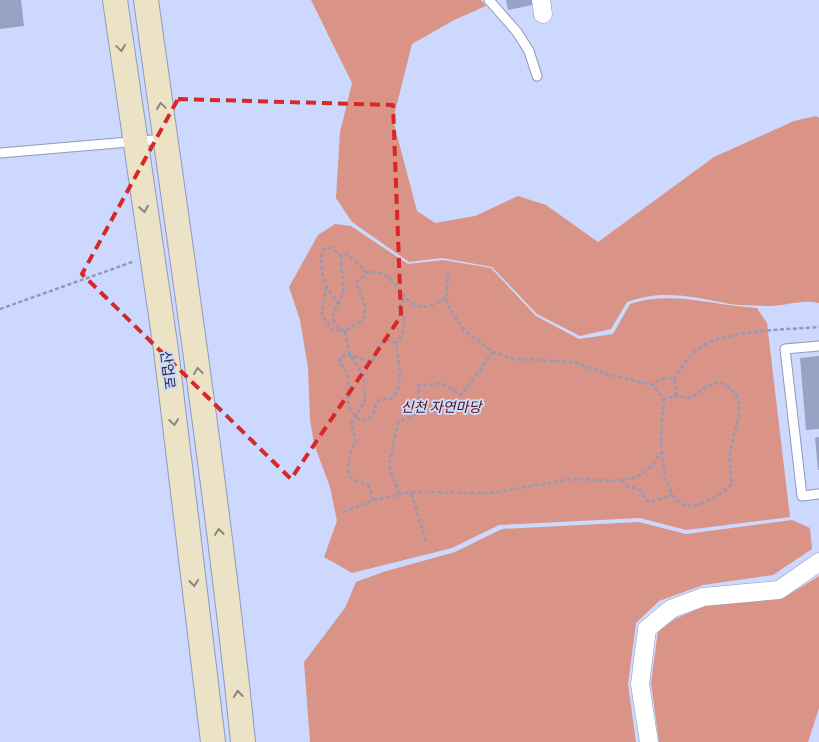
<svg xmlns="http://www.w3.org/2000/svg" width="819" height="742" font-family="'Source Serif 4','Noto Sans KR',serif">
<style>
.green{fill:#da9487}
.building{fill:#97a2c5}
.lines{fill:none;stroke-linecap:round;stroke-linejoin:round}
.lane-casing{stroke:#8f9abd;stroke-width:11}
.street-casing{stroke:#8f9abd;stroke-width:19}
.secondary-casing{stroke:#8f9abd;stroke-width:26}
.path{stroke:#919ab7;stroke-width:2.5;stroke-dasharray:4 2.5;stroke-linecap:butt}
.lane{stroke:#fff;stroke-width:9}
.street{stroke:#fff;stroke-width:18}
.secondary{stroke:#ece2c5;stroke-width:24}
.oneway{stroke:#89867e}
.marked{fill:none;stroke:#d62828;stroke-width:4;stroke-dasharray:10 6;stroke-linejoin:round}
.labels{text-anchor:middle;dominant-baseline:central;stroke-width:4;stroke-linejoin:round;paint-order:stroke}
.street-label{font-size:14px;fill:#262a38;stroke:#ccd8fd}
.park-label{font-size:14px;font-style:italic;fill:#560e05;stroke:#ccd8fd}
</style>
<rect width="100%" height="100%" fill="#ccd8fd"/>
<g class="green">
<path d="M311,0H481L486,6L454,20L412,44L393,120L417,211L435,223L475,216L518,196L546,205L598,242L714,157L794,121L816,116L819,118V303C802,299 786,306 769,306C756,305 743,306 730,304C692,297 665,289 627,302L611,329L580,336L537,314L492,267L442,258L409,262L352,222L336,198L340,132L352,83Z"/>
<path d="M335,224L351,226L408,264L443,260L491,268L536,316L579,339L613,334L630,304C673,290 713,306 757,308L767,323L790,517L686,530L640,518L499,525L452,548L352,573L324,557L337,521L330,487L314,444L310,419L308,368L300,320L289,287L318,235Z"/>
<polygon points="792,520 810,528 812,549 773,575 703,585 659,601 636,623 628,684 636,742 310,742 304,662 345,608 356,582 383,572 455,552 502,529 639,522 686,534"/>
<polygon points="819,576 819,708 808,742 659,742 651,683 658,631 675,619 704,606 782,599"/>
</g>
<g class="building">
<polygon points="0,0 21,0 24,26 0,29"/>
<polygon points="506,0 536,0 537,4 508,10"/>
<polygon points="819,356 819,429 806,430 800,358"/>
<polygon points="819,437 819,470 818,470 815,438"/>
</g>
<g class="lines">
<g class="lane-casing">
<g id="lane">
<polyline points="489,0 517,32 529,51 537,76"/>
<polyline points="0,153 164,139"/>
<polyline points="819,346 785,349 802,496 819,494"/>
</g>
</g>
<g class="street-casing">
<g id="street">
<polyline points="541,0 543,14"/>
<polyline points="649,742 640,684 647,629 671,609 703,597 779,590 819,562"/>
</g>
</g>
<g class="secondary-casing">
<g id="secondary">
<polyline points="115,0 166,350 213,742"/>
<path d="M146,0C180,247 218,494 243,742"/>
</g>
</g>
<g class="path">
<path d="M448,273L446,297L450,310L465,331L493,352L512,359L573,362L607,374L653,385L664,399L675,396L677,390L674,379C665,377 660,378 653,385"/>
<polyline points="326,286 322,315 332,330 344,331"/>
<path d="M338,304C349,287 340,274 341,256"/>
<polyline points="0,309 135,261"/>
<path d="M345,331C333,323 328,318 338,304C327,290 316,268 324,249L332,248L341,256L348,254L367,273"/>
<path d="M396,343L387,340L380,344L372,362L350,355L340,357L339,362C361,385 333,401 362,421C377,420 372,409 379,400L392,398C405,386 398,359 396,343C405,333 407,318 400,306L405,297"/>
<path d="M674,379C681,369 689,356 698,349C725,329 786,330 819,327"/>
<path d="M664,399C660,426 654,526 705,502C715,497 723,493 731,485C732,475 729,464 730,454C733,426 754,399 720,382L705,387L692,398L675,396"/>
<polyline points="622,480 627,486 640,490 646,500 651,502 672,495"/>
<polyline points="399,494 389,465 398,422 419,413 418,386 441,383 461,395 493,352"/>
<path d="M374,500L368,485C363,483 357,482 353,479C343,473 350,449 356,442L351,424L365,401L364,376L350,355L345,331L364,319L365,305L356,283L367,273C403,263 400,331 446,297"/>
<polyline points="343,512 374,500 411,492"/>
<polyline points="426,541 411,492 491,493 573,479 614,481 633,478 642,474 653,465 661,453"/>
</g>
<use href="#lane" class="lane"/>
<use href="#street" class="street"/>
<use href="#secondary" class="secondary"/>
</g>
<defs><path id="oneway-chevron" d="M-2-3.5L2.5 0L-2 3.5" fill="none" stroke-width="1.6" stroke-linecap="round" stroke-linejoin="round" transform="scale(1.25)"/></defs>
<g class="oneway">
<use href="#oneway-chevron" transform="translate(121 48) rotate(82)"/>
<use href="#oneway-chevron" transform="translate(161 106) rotate(-98)"/>
<use href="#oneway-chevron" transform="translate(144 209) rotate(81)"/>
<use href="#oneway-chevron" transform="translate(198 371) rotate(-97)"/>
<use href="#oneway-chevron" transform="translate(174 422) rotate(83)"/>
<use href="#oneway-chevron" transform="translate(219 532) rotate(-97)"/>
<use href="#oneway-chevron" transform="translate(194 583) rotate(83)"/>
<use href="#oneway-chevron" transform="translate(238 694) rotate(-96)"/>
</g>
<path class="marked" d="M178,99L393,105L401,316L291,479L82,274Z"/>
<g class="labels">
<g class="street-label">
<text transform="translate(168 370) rotate(83)">산업로</text>
</g>
<g class="park-label">
<text x="441" y="407">신천 자연마당</text>
</g>
</g>
</svg>
